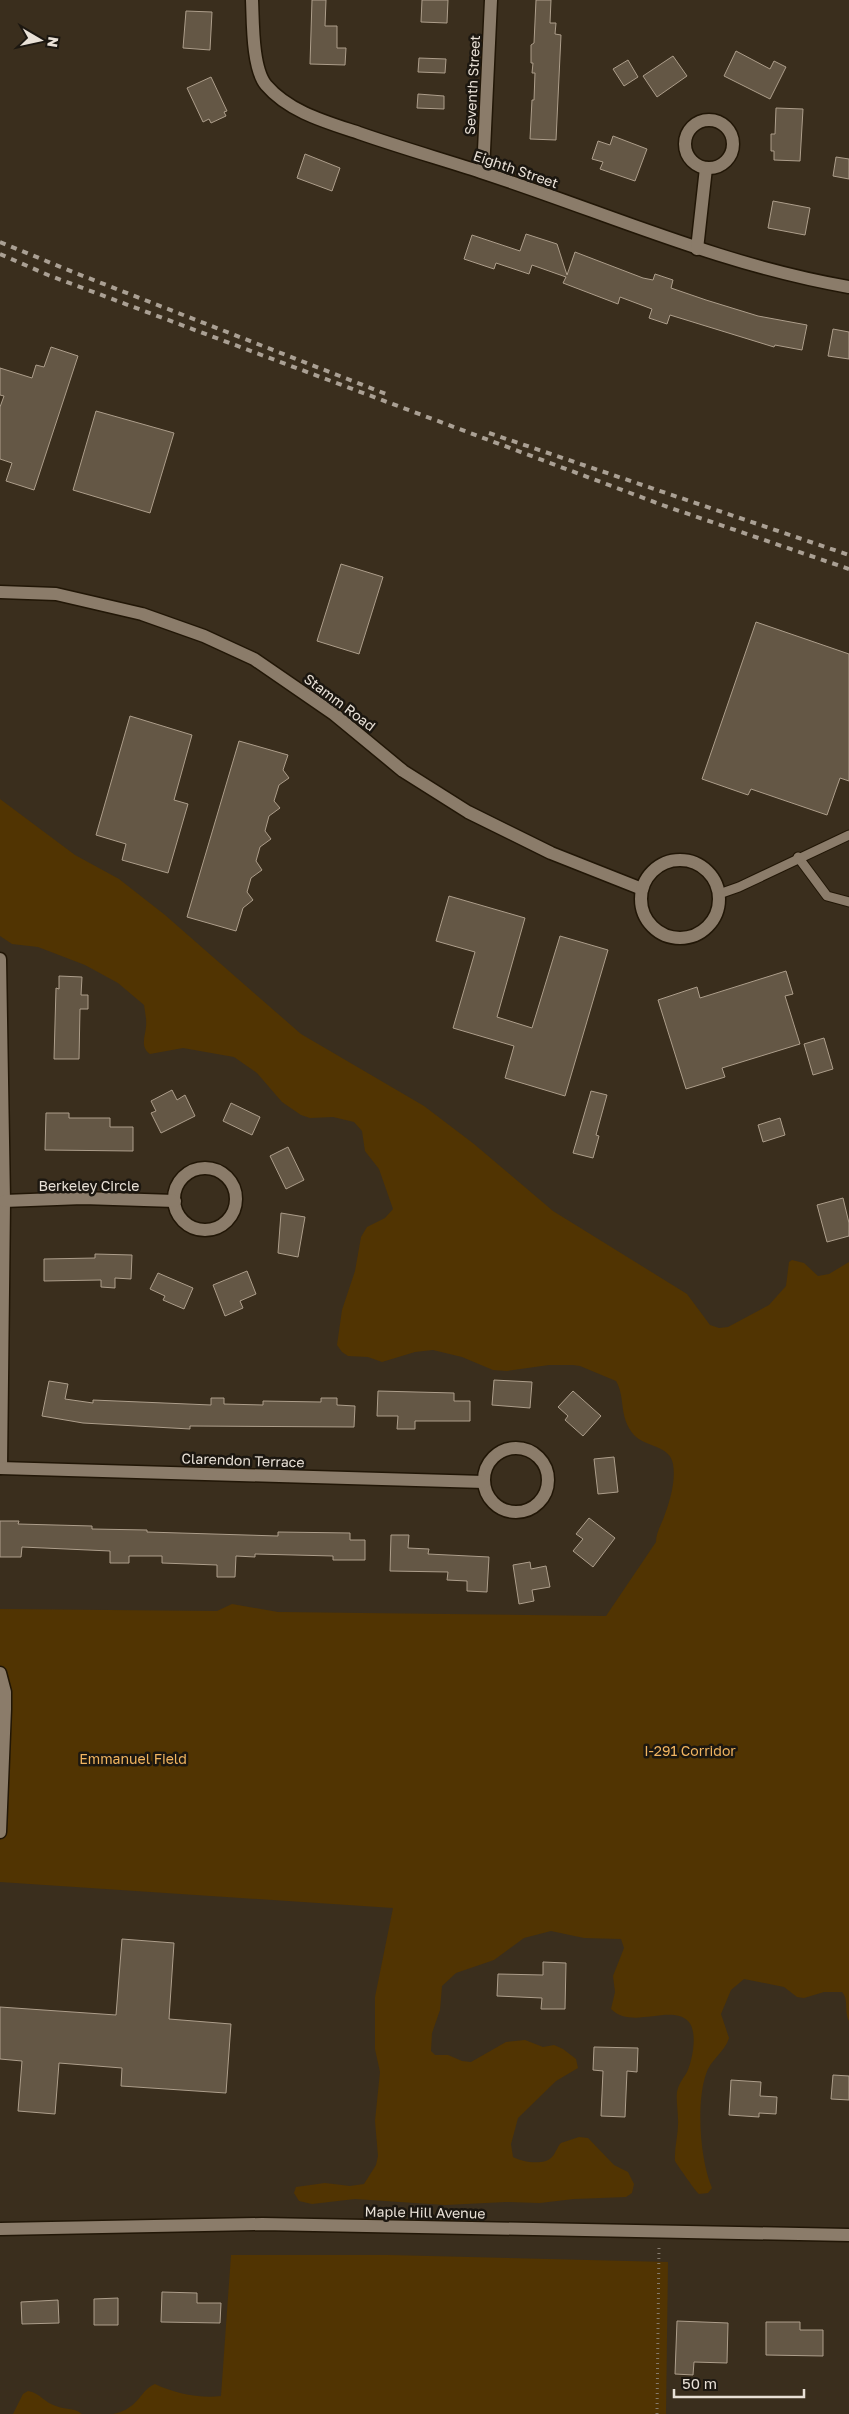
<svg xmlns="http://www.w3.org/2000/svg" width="849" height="2414" font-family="'Golos Text',sans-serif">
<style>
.green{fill:#513402}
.building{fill:#645745;stroke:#ad9e8b}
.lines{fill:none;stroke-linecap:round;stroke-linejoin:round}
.service-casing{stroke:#211606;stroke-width:11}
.minor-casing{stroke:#211606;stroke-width:15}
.secondary-casing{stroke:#211606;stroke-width:15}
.path{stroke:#857b6d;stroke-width:3;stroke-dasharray:1 4;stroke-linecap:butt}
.service{stroke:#8b7c6a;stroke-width:9}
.minor{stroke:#8b7c6a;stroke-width:12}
.secondary{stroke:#8b7c6a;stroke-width:12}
.rail{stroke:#aaa094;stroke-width:4;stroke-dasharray:6 6;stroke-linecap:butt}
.labels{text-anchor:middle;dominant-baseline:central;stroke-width:5;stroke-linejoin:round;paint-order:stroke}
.street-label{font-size:14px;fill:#e9e1d7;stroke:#1c1710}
.park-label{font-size:14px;fill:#f2b560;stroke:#1c1710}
</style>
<rect width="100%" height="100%" fill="#3a2e1d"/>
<g class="green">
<path d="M0,799L75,855L119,879L165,915L301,1034L424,1106L474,1144L553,1211L687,1294L710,1325L719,1328L728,1327L769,1305L786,1286L789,1262L792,1260L804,1263L818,1276L829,1274L849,1262V2021C844,2012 849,1999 842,1992H824L804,1998L797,1997L784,1987L744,1979L731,1990L721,2014L729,2038C725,2052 710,2060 706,2074C696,2103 700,2160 712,2188L708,2193L699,2194C696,2192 678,2166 675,2161C674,2147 679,2133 678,2119C678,2110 676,2101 677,2092C679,2083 683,2079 687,2072C693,2059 698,2031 688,2021C670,2004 632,2030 611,2009L615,1992L613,1976L624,1948L621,1939L584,1938L551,1931L524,1938L494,1960L456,1973L442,1986L440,2010L432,2033L431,2051L435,2055H448L462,2061L471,2062L506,2042L525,2040L543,2047L554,2045L563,2049L576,2059L578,2068L556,2081L518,2118L511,2144L513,2157C522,2162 544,2166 552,2157C556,2153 557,2147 561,2143L579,2137L588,2138L614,2165L628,2172L634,2184L632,2193L626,2197L574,2199L540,2203L506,2202L445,2205L355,2199L312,2204L299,2201L294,2193L296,2187L325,2183L350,2186L364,2184L376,2165L378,2156L375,2121L380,2072L375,2049V1997L393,1908L0,1882V1609L217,1611L232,1604L278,1612L606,1616L656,1542C656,1533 661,1525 664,1517C670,1501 676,1481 673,1464C670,1445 645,1447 634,1435C618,1416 626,1398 616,1381L580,1366L573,1365H549L507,1371L493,1370L462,1357L433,1350L415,1352L382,1362L368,1357L348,1356L342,1352L337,1345L342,1310L355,1271L361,1237L367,1227L385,1218L393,1209L379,1169L365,1151L362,1131L354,1122L333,1117L310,1118L301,1115L282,1102L257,1073L234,1057L183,1048L150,1054C140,1047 145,1037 146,1027C147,1020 145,1012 144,1005L118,983L85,965L38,947L12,944L0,936Z"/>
<path d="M231,2255H388L668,2262L666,2414H113C139,2409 140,2390 155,2384C173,2393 201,2399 221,2396Z"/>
<path d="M28,2391C40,2393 45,2403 56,2406C65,2410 73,2407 82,2414H13L23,2394Z"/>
</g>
<g class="building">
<polygon points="312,0 326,0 325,26 337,26 337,48 346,48 345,65 310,64"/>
<polygon points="422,0 448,0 447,23 421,22"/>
<polygon points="536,0 551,0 550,23 556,23 555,34 561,35 556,140 530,139 532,100 534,100 535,73 532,73 533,63 531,63 531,45 534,43"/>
<polygon points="186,11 212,12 210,50 183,48"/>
<polygon points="736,51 770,69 774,61 786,67 770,99 724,76"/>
<polygon points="673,56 687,76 657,97 643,76"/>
<polygon points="419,58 446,59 445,73 418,72"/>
<polygon points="628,60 638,77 624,86 613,69"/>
<polygon points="211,77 227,111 224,112 226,116 211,123 209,119 203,122 187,88"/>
<polygon points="418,94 444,96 444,109 417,108"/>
<polygon points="776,108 803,109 800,161 774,160 774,151 771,151 771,134 775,134"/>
<polygon points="613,136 647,149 635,181 600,169 603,162 592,159 598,141 610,145"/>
<polygon points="305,154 340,168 332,191 297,178"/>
<polygon points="836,157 849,159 849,179 833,176"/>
<polygon points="773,201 810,208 805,235 768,228"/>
<polygon points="526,234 557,244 567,275 575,252 643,278 653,280 655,274 673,280 671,288 706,300 758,316 807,325 802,350 775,345 774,347 670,315 667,324 649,318 652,309 620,297 618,304 563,283 566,277 532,265 529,274 496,263 494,269 464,259 472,235 520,251"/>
<polygon points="833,329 849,332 849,359 828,356"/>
<polygon points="51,347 78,356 34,490 6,481 12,463 0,459 0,407 4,396 0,395 0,368 32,378 36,365 44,367"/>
<polygon points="96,411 174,433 150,513 73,490"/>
<polygon points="341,564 383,577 359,654 317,641"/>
<polygon points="756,622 849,654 849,781 840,778 827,815 751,789 748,795 702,779"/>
<polygon points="130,716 192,735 174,800 188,804 168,873 122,860 126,844 96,835"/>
<polygon points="239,741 288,755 283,770 289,778 279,785 274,801 280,808 269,816 265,831 271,839 260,847 256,861 262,870 251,878 247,892 253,900 243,908 236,931 187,917"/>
<polygon points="449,896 525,918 497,1017 532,1028 560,936 608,950 565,1096 505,1078 514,1046 453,1028 475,952 436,941"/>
<polygon points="786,971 793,994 785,996 800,1044 722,1068 725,1077 686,1089 658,1000 697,987 700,998"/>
<polygon points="59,976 82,977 81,995 88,995 88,1009 80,1009 79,1059 54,1059 56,988 59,989"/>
<polygon points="824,1038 833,1069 813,1075 804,1044"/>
<polygon points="172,1090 177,1100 185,1095 195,1116 161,1133 151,1113 156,1111 151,1101"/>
<polygon points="591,1091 607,1095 596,1135 599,1136 593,1158 573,1153"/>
<polygon points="231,1103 260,1117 252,1135 223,1121"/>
<polygon points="46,1113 69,1113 69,1118 110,1118 110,1127 133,1127 133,1151 45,1150"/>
<polygon points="780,1118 785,1135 763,1142 758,1125"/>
<polygon points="288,1147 304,1180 286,1189 270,1156"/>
<polygon points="843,1198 849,1223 849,1236 827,1242 817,1205"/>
<polygon points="281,1213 305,1217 298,1257 278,1253"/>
<polygon points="95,1254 132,1255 131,1279 115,1278 115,1288 101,1287 101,1280 44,1281 44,1259 95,1258"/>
<polygon points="247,1271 256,1294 240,1301 243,1308 225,1316 213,1285"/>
<polygon points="158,1273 193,1288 184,1309 163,1300 165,1296 150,1289"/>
<polygon points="494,1380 532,1382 530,1408 492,1405"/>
<polygon points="49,1381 68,1384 65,1399 93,1403 93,1400 211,1405 211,1398 224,1398 224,1404 263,1405 263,1401 321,1402 321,1398 337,1398 337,1405 355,1406 354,1427 190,1426 190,1429 83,1423 42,1416"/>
<polygon points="378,1391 454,1393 454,1401 470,1401 470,1421 415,1421 415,1429 397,1429 398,1416 377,1416"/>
<polygon points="573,1391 601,1416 583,1436 565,1420 568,1416 558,1407"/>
<polygon points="614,1457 618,1492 598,1494 594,1459"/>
<polygon points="589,1518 615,1538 593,1567 573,1551 583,1539 576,1534"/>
<polygon points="0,1521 19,1521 18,1524 92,1526 92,1529 147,1530 147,1532 278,1536 278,1532 350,1533 350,1540 365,1540 365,1560 333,1560 333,1556 255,1554 255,1557 236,1556 235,1577 217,1577 217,1565 162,1563 162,1556 129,1556 129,1563 110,1563 110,1551 22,1547 21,1557 0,1557"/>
<polygon points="391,1535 409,1535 408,1548 429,1549 428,1554 489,1557 487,1592 467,1591 467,1581 447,1580 448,1572 390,1571"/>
<polygon points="530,1562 531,1569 546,1566 550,1587 532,1590 534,1601 519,1604 513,1565"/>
<polygon points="122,1939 174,1943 169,2019 231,2024 226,2093 121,2086 122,2068 59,2063 55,2114 18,2111 22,2061 0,2059 0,2007 116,2015"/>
<polygon points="543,1962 566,1963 565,2009 541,2009 542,1998 497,1996 498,1974 543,1975"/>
<polygon points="594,2047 638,2048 637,2072 627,2071 625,2117 601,2116 603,2071 593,2070"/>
<polygon points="833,2075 849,2076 849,2100 831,2099"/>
<polygon points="731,2080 761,2082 760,2096 777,2097 776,2114 759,2113 759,2117 729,2115"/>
<polygon points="162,2292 197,2293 197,2303 221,2303 220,2323 161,2322"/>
<polygon points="118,2298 118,2325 94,2325 94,2299"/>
<polygon points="58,2300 59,2323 22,2324 21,2302"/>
<polygon points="677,2321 728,2323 727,2363 694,2362 693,2375 675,2374"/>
<polygon points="766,2322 800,2322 800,2330 823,2330 823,2356 766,2355"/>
</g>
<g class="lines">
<g class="service-casing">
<g id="service">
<polyline points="798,857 827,896 849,902"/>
<polyline points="719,894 739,887 849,835"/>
</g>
</g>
<g class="minor-casing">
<g id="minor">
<path d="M252,0C253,21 252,68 266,85C289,112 326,122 359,133C399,147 441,159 481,172C604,212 721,265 849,287"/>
<circle cx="709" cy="144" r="24"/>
<polyline points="483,172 491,0"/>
<polyline points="697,249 706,168"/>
<polyline points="0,592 56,594 142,614 204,636 254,659 334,714 403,771 468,812 551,853 642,889"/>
<circle cx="680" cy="899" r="39"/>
<polyline points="0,959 4,1201 1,1468"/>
<circle cx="205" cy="1199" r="31"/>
<polyline points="4,1201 83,1198 175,1201"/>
<circle cx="516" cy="1480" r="32"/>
<polyline points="0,1468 484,1482"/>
<polyline points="0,1673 5,1692 5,1709 0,1832"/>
</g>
</g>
<g class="secondary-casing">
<polyline id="secondary" points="0,2229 262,2224 849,2235"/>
</g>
<polyline class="path" points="657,2414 659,2245"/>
<use href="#service" class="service"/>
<use href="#minor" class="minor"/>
<use href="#secondary" class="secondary"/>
<g class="rail">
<polyline points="0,242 73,272 386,394"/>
<polyline points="0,254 48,275 665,506 849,569"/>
<polyline points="489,433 849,555"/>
</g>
</g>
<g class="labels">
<g class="street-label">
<text transform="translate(472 85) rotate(-87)">Seventh Street</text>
<text transform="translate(516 169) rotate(19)">Eighth Street</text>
<text transform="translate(340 702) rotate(37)">Stamm Road</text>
<text x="89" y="1185">Berkeley Circle</text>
<text transform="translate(243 1460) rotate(2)">Clarendon Terrace</text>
<text transform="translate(425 2212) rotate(1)">Maple Hill Avenue</text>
</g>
<g class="park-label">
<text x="690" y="1750">I-291 Corridor</text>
<text x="133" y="1758">Emmanuel Field</text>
</g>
</g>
<g transform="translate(40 40) rotate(99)" stroke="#1c1710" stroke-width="4" paint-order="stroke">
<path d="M0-4L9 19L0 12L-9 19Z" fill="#e9e1d7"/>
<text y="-8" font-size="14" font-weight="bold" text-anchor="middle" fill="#e9e1d7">N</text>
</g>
<path d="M674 2389v8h130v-8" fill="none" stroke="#e9e1d7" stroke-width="2.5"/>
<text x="682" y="2389" font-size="15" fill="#e9e1d7" stroke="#1c1710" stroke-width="4" paint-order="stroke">50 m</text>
</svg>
